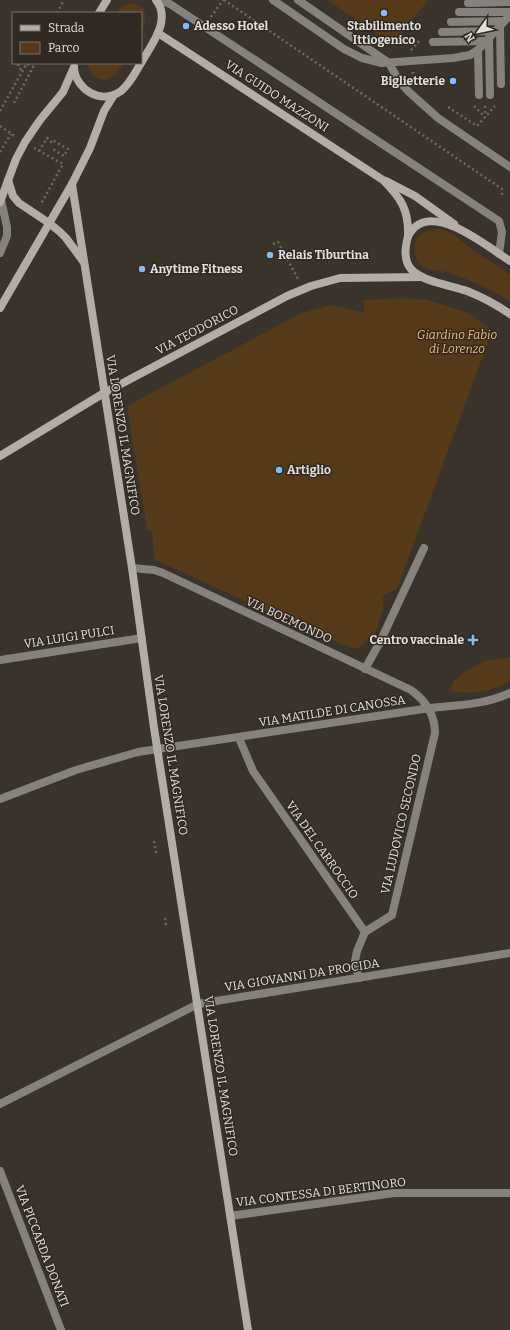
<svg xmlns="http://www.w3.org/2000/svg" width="510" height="1330" font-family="Bitter,serif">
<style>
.green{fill:#553a1a}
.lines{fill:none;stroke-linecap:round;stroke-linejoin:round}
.path{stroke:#6f6963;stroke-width:2.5;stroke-dasharray:2 3;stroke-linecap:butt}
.lane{stroke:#85827e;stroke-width:8}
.street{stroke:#85827e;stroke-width:8}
.secondary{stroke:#b3ada7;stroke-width:8}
.poi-dot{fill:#7fbdf9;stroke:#302922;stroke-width:1.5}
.labels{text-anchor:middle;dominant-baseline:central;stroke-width:3;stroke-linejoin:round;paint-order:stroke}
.poi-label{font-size:12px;font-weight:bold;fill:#e2ded9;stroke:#302922;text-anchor:start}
.street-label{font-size:12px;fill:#e2ded9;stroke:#302922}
.park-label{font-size:12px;font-style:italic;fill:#f6bb7a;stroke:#302922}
</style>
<rect width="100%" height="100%" fill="#3a332c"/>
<g class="green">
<polygon points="328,0 428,0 393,45"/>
<path d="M130,3C147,5 149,18 141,31V13H116L121,7Z"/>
<path d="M88,63H123C120,68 118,73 113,76C102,85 88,76 88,63Z"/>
<path d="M440,229L451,233L474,251L510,274V302C490,288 469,279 446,272C438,270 428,271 422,266C413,259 412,243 420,235C425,230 433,229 440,229Z"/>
<polygon points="404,298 427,300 469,313 492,331 397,589 389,592 383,596 383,609 375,635 356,649 327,639 154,559 152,531 147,530 127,406 302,313 332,305 365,313 363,300"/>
<path d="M510,657V681C489,692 477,694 453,692L450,690L454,681L466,671L484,661Z"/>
</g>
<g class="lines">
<g class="path">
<polyline points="224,0 502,189 502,198"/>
<polyline points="57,13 64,0"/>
<polyline points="211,17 223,0"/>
<polyline points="411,50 421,39"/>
<polyline points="18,64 19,68 23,71"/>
<polyline points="413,72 413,73 425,84"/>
<polyline points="14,103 33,67 27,64"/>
<polyline points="474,106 485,117"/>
<polyline points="485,106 485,116"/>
<polyline points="448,107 477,126 495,106"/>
<polyline points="0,111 27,63"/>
<polyline points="0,126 16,137"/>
<polyline points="34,148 63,164 41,204"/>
<polyline points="39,151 47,138 51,142 52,140 68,149 64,156 53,149"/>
<polyline points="0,152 11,134"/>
<polyline points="273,244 278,242 298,279"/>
<polyline points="154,841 156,853"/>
<polyline points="165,918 166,926"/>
</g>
<g class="lane">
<polyline points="160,0 170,4 499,221 502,232 499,254"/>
<polyline points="273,0 344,49 362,58 382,63 453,58 470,55 478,50 510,15"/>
<polyline points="298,0 389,63 399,81 409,92 438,118 510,167"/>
<polyline points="468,3 510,2"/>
<polyline points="459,12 510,12"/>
<polyline points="451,22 504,21"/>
<polyline points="500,27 501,84"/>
<polyline points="442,32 495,31"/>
<polyline points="489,38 490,95"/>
<polyline points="433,42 486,41"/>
<polyline points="478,50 479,95"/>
<polyline points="0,253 7,236 7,227 1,200"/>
</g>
<g class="street">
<path d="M132,568L154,570L163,573L411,690C426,701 435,714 435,733L392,915L365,932"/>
<polyline points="0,660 142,638"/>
<polyline points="365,669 380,642 424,548"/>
<polyline points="239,738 253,771 365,932 357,951 355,961 359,978"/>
<path d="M0,799L76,770L138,752L430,708C457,705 484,705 510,693"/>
<polyline points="0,1104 198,1004 510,953"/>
<polyline points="0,1171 61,1330"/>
<polyline points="230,1216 394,1193 510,1193"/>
</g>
<g class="secondary">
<polyline points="99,13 107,0"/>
<path d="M158,33L383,180C401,198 409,210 408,236"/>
<path d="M141,63C151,45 172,20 156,0"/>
<path d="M74,68C76,90 101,105 121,91C130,84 135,73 141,63"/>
<polyline points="8,180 13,196 19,203 49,223 60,232 66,238 83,261"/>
<polyline points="386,181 415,196 454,224"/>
<polyline points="72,184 132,568 154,728 248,1330"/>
<polyline points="0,202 16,159 25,142 40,120 63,92 74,67"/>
<path d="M510,261C489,248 439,206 415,227C411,231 408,234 407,240C405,249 404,261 411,269C422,282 451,285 467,291C482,297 497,305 510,314"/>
<polyline points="0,308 72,184 90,148 104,111 114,95"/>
<polyline points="0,456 104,393 287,296 311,286 340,278 422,277"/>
</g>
</g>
<g class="poi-dot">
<circle cx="384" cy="13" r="4"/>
<circle cx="186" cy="26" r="4"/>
<circle cx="453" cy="81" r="4"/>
<circle cx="270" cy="255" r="4"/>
<circle cx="142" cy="269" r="4"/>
<circle cx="279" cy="470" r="4"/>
<path d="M471 634h4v4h4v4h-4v4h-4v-4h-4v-4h4z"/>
</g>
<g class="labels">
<g class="poi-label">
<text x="194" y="26">Adesso Hotel</text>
<text x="384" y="26" text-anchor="middle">Stabilimento<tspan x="384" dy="14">Ittiogenico</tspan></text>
<text x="445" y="81" text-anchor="end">Biglietterie</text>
<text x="278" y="255">Relais Tiburtina</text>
<text x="150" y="269">Anytime Fitness</text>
<text x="287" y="470">Artiglio</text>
<text x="464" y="640" text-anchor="end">Centro vaccinale</text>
</g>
<g class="street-label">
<text transform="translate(277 96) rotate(33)">VIA GUIDO MAZZONI</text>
<text transform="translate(197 330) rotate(-28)">VIA TEODORICO</text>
<text transform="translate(123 435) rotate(81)">VIA LORENZO IL MAGNIFICO</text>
<text transform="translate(289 620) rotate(25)">VIA BOEMONDO</text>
<text transform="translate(69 637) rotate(-9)">VIA LUIGI PULCI</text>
<text transform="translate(332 711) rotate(-9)">VIA MATILDE DI CANOSSA</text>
<text transform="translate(171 755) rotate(81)">VIA LORENZO IL MAGNIFICO</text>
<text transform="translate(401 824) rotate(-77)">VIA LUDOVICO SECONDO</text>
<text transform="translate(322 850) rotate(55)">VIA DEL CARROCCIO</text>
<text transform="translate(302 975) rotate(-9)">VIA GIOVANNI DA PROCIDA</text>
<text transform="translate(221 1076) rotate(81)">VIA LORENZO IL MAGNIFICO</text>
<text transform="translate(321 1192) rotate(-7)">VIA CONTESSA DI BERTINORO</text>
<text transform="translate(42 1246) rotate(69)">VIA PICCARDA DONATI</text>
</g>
<g class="park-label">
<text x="457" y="335">Giardino Fabio<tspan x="457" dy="14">di Lorenzo</tspan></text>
</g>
</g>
<rect x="12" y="12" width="130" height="52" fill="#302922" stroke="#77716b"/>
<rect x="20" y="25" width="20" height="6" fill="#b3ada7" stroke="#77716b"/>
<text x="48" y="32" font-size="12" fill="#e2ded9">Strada</text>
<rect x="20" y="42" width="20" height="12" fill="#553a1a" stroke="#77716b"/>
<text x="48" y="52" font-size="12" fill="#e2ded9">Parco</text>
<g transform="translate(478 32) rotate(237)" stroke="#302922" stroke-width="3" paint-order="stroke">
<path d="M0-3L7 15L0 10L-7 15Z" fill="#e2ded9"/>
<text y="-6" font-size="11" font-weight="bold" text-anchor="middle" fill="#e2ded9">N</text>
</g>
</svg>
